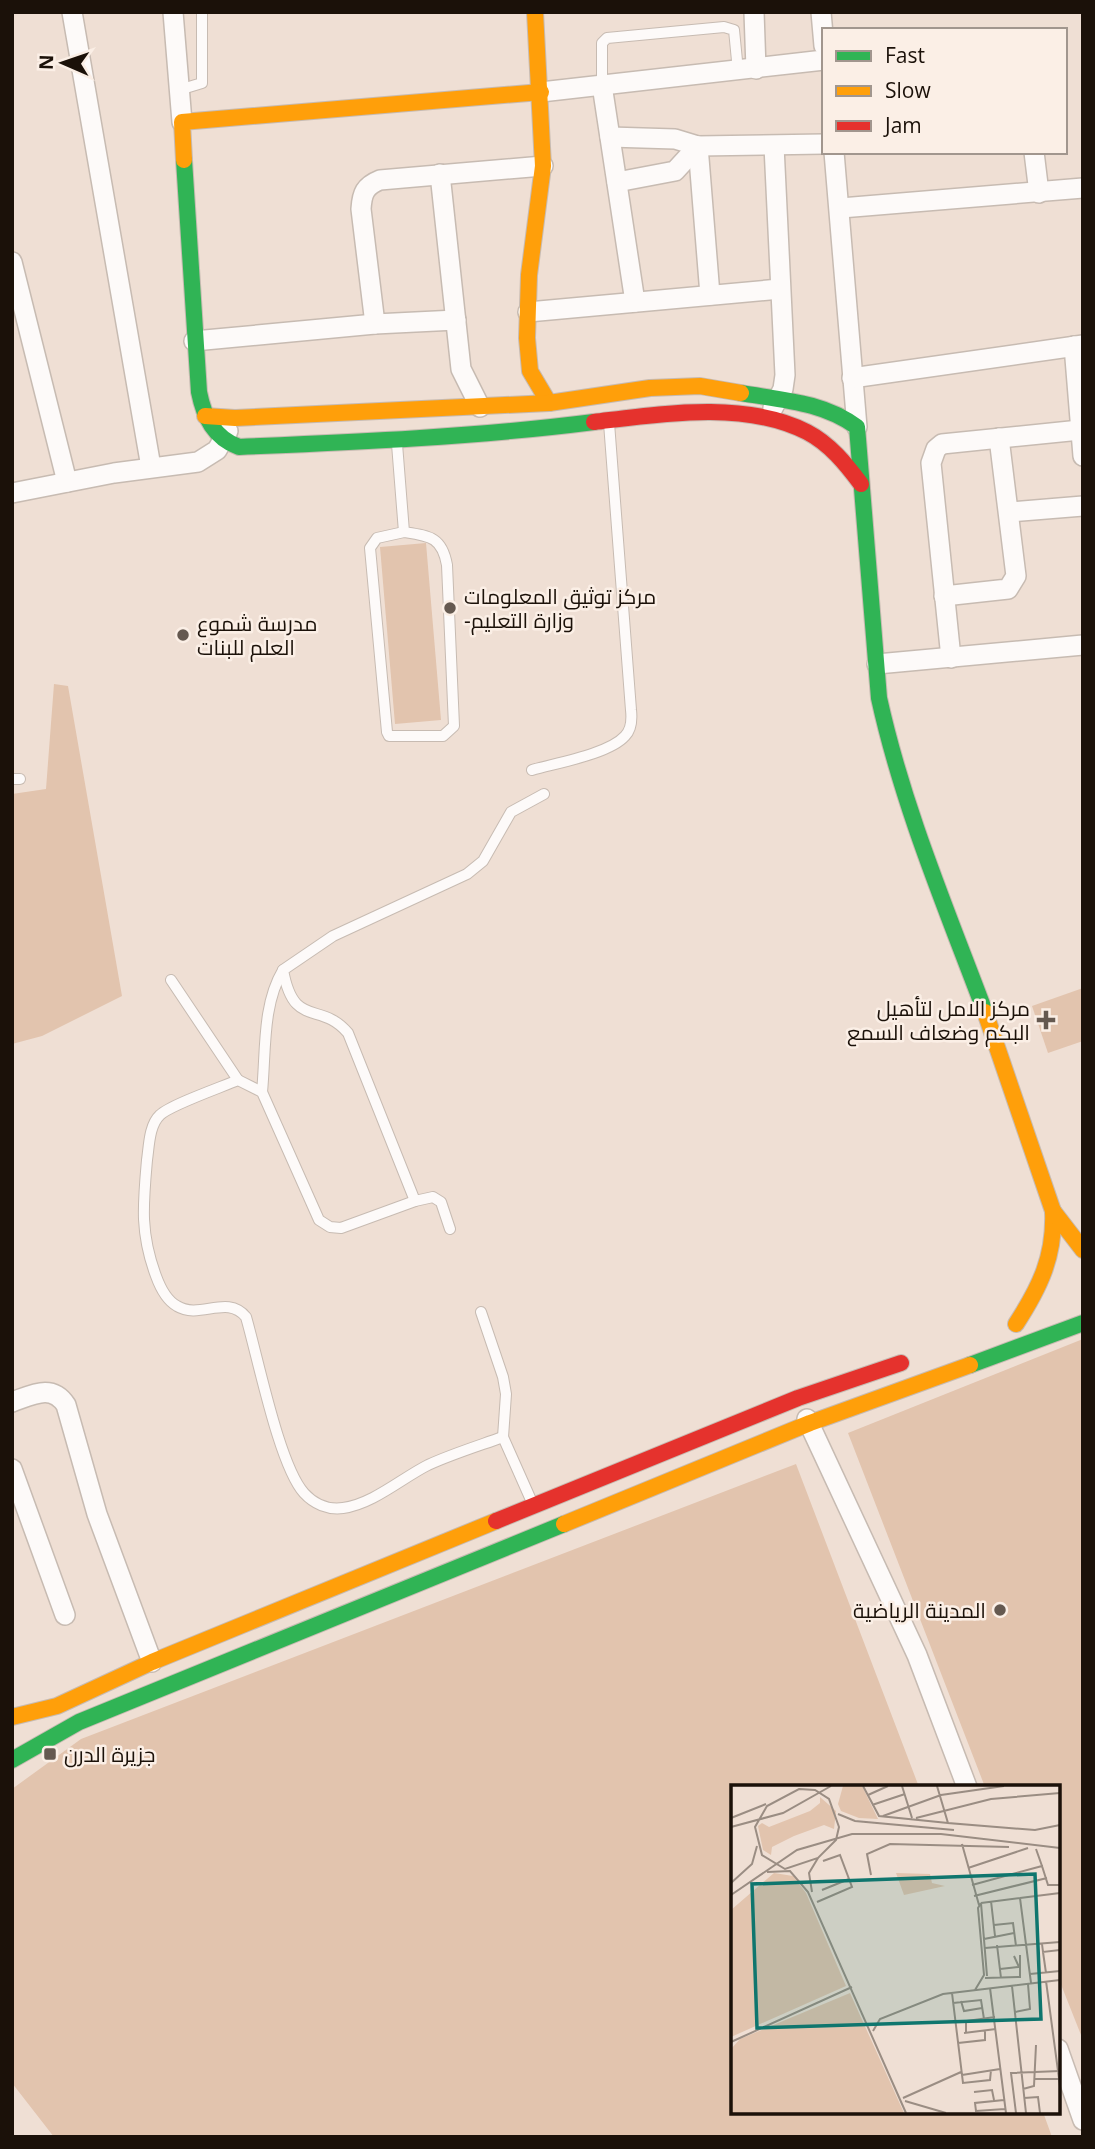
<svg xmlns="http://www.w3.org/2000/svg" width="1095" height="2149" font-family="'Open Sans',Cairo,sans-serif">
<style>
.green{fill:#e2c4ae}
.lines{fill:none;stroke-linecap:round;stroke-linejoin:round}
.lane-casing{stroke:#c7bbb2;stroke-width:12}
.street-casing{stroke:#c7bbb2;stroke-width:22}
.fast-casing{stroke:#c7bbb2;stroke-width:18}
.slow-casing{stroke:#c7bbb2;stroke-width:18}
.jam-casing{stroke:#c7bbb2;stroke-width:18}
.lane{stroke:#fdfaf9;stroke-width:10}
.street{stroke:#fdfaf9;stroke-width:19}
.fast{stroke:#30b455;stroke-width:16}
.slow{stroke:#ff9f0a;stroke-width:16}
.jam{stroke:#e5322d;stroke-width:16}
.poi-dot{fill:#655950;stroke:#fbefe6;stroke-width:2.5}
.labels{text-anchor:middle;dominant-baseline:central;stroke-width:5;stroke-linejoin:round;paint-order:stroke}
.poi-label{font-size:21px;fill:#1b1109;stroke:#fbefe6;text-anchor:start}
.inset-road{fill:none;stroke:#9a8d83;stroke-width:2}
.view{fill:#0f766e;fill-opacity:0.15;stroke:#0f766e;stroke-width:3.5}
.inset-edge{fill:none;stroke:#1b1109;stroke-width:3.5}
</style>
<rect width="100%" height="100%" fill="#efdfd4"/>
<g class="green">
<polygon points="426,543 441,720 395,724 380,547"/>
<polygon points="54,684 68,686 122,996 42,1036 12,1044 12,794 46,789"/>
<polygon points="1083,988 1083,1041 1048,1053 1032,1006"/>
<polygon points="1083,1339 1083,2040 1058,1977 1058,1787 985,1787 848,1433"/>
<polygon points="796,1464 919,1787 733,1787 733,2112 1043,2112 1052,2137 54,2137 12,2083 12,1789 81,1739"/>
</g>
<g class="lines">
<g class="lane-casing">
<g id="lane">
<polyline points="602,85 602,43 607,38 724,27 734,30 738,71"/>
<polyline points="179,90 202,83 202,12"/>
<path d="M397,444L404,532C430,536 442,537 447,565L454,726L443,736H389L387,732L370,548L377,538L404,532"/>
<path d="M532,770C556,763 609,754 625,736C632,729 632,719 631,710L609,423"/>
<polyline points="12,779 20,779"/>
<polyline points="171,980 238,1080"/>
<path d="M262,1092C266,1052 262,1005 283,970"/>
<path d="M415,1201L341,1228L330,1227L319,1220L262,1092L238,1080C222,1087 170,1105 160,1115C149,1125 149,1147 147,1160C143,1205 140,1233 156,1276C160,1287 166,1300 177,1306C200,1320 227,1294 246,1317C258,1358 279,1465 304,1493C314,1504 328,1510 343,1508C373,1504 402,1478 428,1465C452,1454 478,1446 503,1437L531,1500"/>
<path d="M450,1229L441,1202L433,1197L415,1201L348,1033C320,1000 294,1030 283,970L333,936L467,874L483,861L511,812L544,794"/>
<polyline points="481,1312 503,1377 506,1394 503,1437"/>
</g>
</g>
<g class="street-casing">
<g id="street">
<polyline points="72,12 151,467"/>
<polyline points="173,12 182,122"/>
<polyline points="754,12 756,69"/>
<polyline points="821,12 824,46"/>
<polyline points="602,85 635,302"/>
<polyline points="541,92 824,60"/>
<polyline points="610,137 675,139 698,146 824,144"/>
<polyline points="698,146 710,295"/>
<polyline points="834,152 857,427"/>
<polyline points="1034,152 1039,193"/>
<polyline points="440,174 461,369 480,407"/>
<polyline points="617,182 675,171 698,146"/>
<polyline points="841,208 1083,188"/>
<polyline points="12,262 67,482"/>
<polyline points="528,312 780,289"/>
<path d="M375,324L361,209C362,193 365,186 380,180L543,166"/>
<polyline points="194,341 375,324 456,320"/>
<polyline points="1074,346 1083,456"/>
<polyline points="852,378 1083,345"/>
<polyline points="773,408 783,389 785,375 774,146"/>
<polyline points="12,493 114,473 198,462 217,450 228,431"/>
<polyline points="1009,512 1083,506"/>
<polyline points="944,596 1008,589 1016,576 999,438"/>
<polyline points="951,658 931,463 936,449 942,444 1080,430"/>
<polyline points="877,664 1083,645"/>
<path d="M12,1402C32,1395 52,1383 66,1405L97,1514L152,1662"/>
<polyline points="807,1419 917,1655 967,1787"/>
<polyline points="12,1469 65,1615"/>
<polyline points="1058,2049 1083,2120"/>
</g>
</g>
<g class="fast-casing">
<g id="fast">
<path d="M184,160L199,392C204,417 214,438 239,447C358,442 476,437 594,422"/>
<path d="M741,393C782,400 823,402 857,427L879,698C903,807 946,908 985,1012"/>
<polyline points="970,1365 1083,1323"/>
<polyline points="12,1760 79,1722 564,1524"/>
</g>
</g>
<g class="slow-casing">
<g id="slow">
<polyline points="535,12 543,166 529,275 527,338 530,371 549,403"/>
<polyline points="184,160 182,122 541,92"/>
<polyline points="205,416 235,418 549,403 650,388 700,386 741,393"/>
<path d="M985,1012L1053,1211C1055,1256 1040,1287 1016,1324"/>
<polyline points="1053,1211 1083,1250"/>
<polyline points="564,1524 810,1423 970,1365"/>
<polyline points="12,1717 57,1706 152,1662 496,1521"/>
</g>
</g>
<g class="jam-casing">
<g id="jam">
<path d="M594,422C660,414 745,400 807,432C830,444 846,464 861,484"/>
<polyline points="496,1521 798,1398 901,1363"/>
</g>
</g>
<use href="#lane" class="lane"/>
<use href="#street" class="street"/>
<use href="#fast" class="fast"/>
<use href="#slow" class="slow"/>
<use href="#jam" class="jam"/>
</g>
<g class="poi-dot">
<circle cx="450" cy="608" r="7"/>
<circle cx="183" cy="635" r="7"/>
<path d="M1042.5 1009.5h7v7h7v7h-7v7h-7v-7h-7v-7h7z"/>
<circle cx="1000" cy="1610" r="7"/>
<rect x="43" y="1747" width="14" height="14" rx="3.5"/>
</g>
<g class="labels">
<g class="poi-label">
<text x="464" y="596">مركز توثيق المعلومات<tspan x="464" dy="24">-وزارة التعليم</tspan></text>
<text x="197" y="623">مدرسة شموع<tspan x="197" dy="24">العلم للبنات</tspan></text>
<text x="1030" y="1008" text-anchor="end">مركز الامل لتأهيل<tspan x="1030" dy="24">البكم وضعاف السمع</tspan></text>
<text x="986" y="1610" text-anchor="end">المدينة الرياضية</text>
<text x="64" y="1754">جزيرة الدرن</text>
</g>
</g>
<g transform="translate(731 1785)">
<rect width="329" height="329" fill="#efdfd4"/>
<path d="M112,1H131L147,34L128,33L110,26L107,19ZM89,12L105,26L103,44L93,40L63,51L41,62L40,70L32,65L27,41L31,38L38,42L79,26L89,18ZM43,88L62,91L75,108L115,201L0,252V125ZM165,88L199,89L201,98L214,101L173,110ZM119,208L173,328H0V264L9,254Z" fill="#e2c4ae"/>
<path class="inset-road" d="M132,1L148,31L217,38M171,1L181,33M206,1L217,38L304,45L329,40M68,4L84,5L98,14L108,42L105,55L87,73L54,84L31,70L24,42L36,21ZM137,10L157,1M141,20L174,9M107,29L124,36L223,45M152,31L210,10L273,1M0,33L35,19M185,33L260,14L329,8M0,42L52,28L100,1M231,59L248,120M311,81L317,100H329M237,83L297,63M36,87L59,86L77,107L175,328M140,90L136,69L159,59L278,62M0,98L21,79L26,61M241,100L311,81L305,64M91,105L118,94M81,107L78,88L87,73M0,110L66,65L121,49H210L329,63M243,111L316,93M289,113L329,108M260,116L264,151M86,117L121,102L109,70L92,76M250,118L289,113L300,198M250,118L256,191M263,140L282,138L285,161M253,154L283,148M311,159L312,167L329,165M266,160L270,193M254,163L329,157M312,167L315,188M269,184L288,182L283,171M299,189L329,186M254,193L289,192M289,193V170M315,196L329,301M281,201L295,328M259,203L275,328M244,205L253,190L247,123L250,118M221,208L232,298L259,295L260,285M230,216L233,226L251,223M222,218L250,215L253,234M284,227L299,224L297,199M142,246L149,234L212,209L329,195M233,248L265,244M235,248V236L264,232M0,257L121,202M227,258L254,255V245M231,290L269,284M303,294H328M292,304L303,301L305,260M243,307L261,305L263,315M172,313L230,287M293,313L307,312L309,328M273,315L244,318L245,326L274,324M174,316L215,328M285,328L280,288L329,286"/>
<path class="view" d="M304,89L310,234L26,243L21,99Z"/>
<rect width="329" height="329" class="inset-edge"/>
</g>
<rect width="1095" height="2149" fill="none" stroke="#1b1109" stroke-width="28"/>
<rect x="822" y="28" width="245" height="126" fill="#fbefe6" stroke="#a1968e" stroke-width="2"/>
<rect x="836" y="51" width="35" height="10" fill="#30b455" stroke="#a1968e" stroke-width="2"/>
<text x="885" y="63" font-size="21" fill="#1b1109">Fast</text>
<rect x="836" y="86" width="35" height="10" fill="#ff9f0a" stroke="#a1968e" stroke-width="2"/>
<text x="885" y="98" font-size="21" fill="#1b1109">Slow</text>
<rect x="836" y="121" width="35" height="10" fill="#e5322d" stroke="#a1968e" stroke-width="2"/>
<text x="885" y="133" font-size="21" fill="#1b1109">Jam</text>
<g transform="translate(63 63) rotate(272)" stroke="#fbefe6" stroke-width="5" paint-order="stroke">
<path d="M0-5L12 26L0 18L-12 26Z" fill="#1b1109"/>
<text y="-10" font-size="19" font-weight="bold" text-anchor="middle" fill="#1b1109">N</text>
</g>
</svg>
